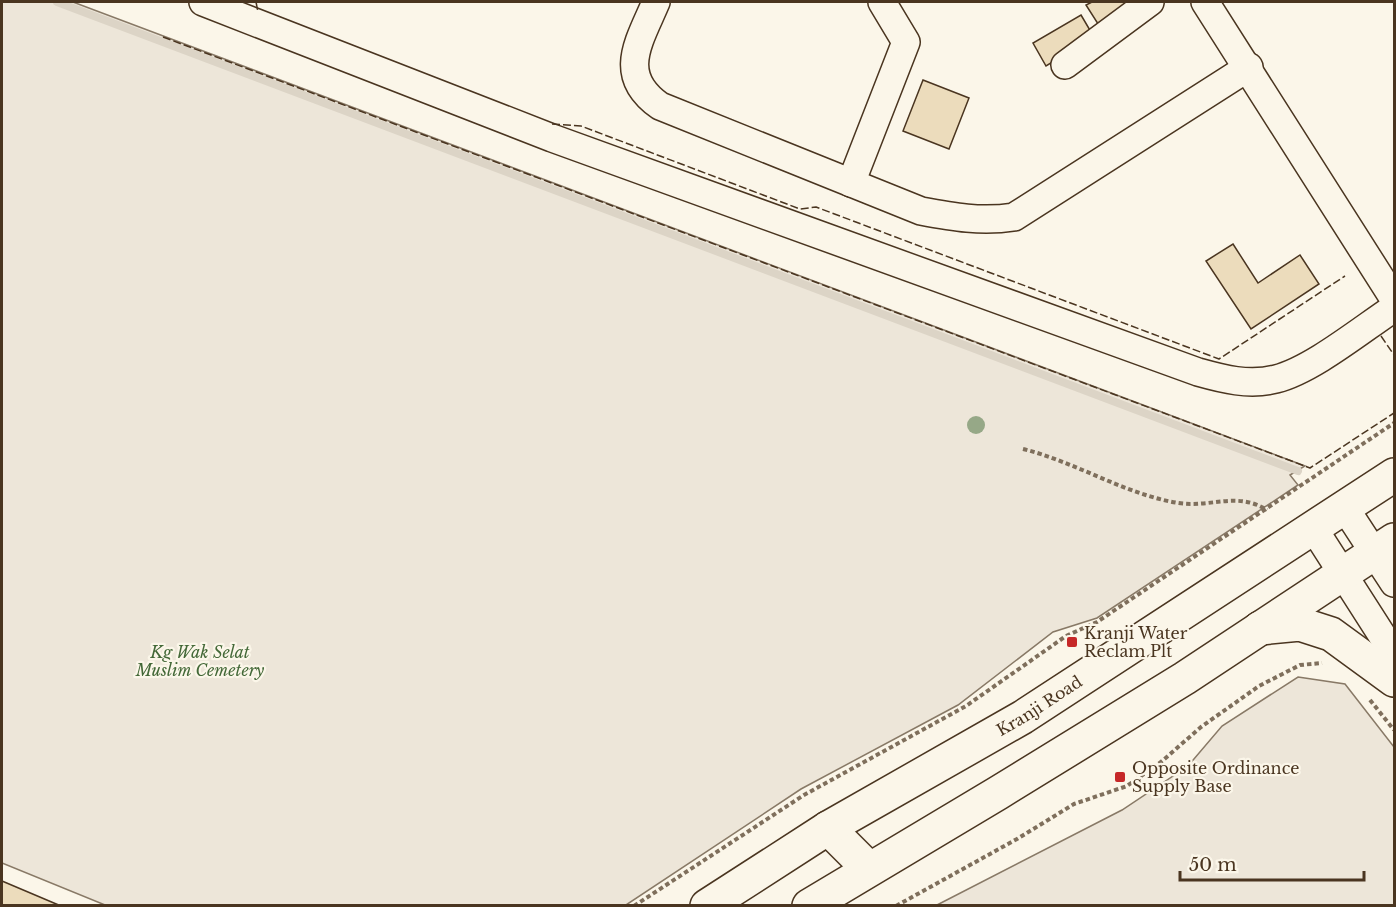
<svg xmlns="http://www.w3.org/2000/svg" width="1396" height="907" font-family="'Libre Baskerville',serif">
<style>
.green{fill:#ede6d9;stroke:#887966;stroke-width:1.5}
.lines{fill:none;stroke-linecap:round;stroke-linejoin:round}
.stream{stroke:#dcd4c6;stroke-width:8}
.building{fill:#ecdcbc;stroke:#4a3520;stroke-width:1.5}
.minor-casing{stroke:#4a3520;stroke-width:30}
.major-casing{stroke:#4a3520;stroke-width:36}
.path{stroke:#7f6f5c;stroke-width:4;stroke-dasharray:4.5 3;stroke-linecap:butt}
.minor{stroke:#fbf6e9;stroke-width:27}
.major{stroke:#fbf6e9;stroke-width:33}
.fence{stroke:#4a3520;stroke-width:1.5;stroke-dasharray:8 3;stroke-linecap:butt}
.tree{fill:#96a887}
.poi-dot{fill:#c62828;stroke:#fbf6e9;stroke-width:2}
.labels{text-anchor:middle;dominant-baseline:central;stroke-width:4.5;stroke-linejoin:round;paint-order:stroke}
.poi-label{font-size:16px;fill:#4a3520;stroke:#fbf6e9;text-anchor:start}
.park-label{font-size:16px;font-style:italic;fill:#436837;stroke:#fbf6e9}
.street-label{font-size:16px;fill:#4a3520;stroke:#fbf6e9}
</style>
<rect width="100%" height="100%" fill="#fbf6e9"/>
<g class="green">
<polygon points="2,2 73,2 1305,466 1290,475 1298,485 1097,618 1053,632 958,705 801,789 626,905 105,905 2,863"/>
<polygon points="1298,677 1345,684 1394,747 1394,905 937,905 1122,810 1188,766 1222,726"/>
</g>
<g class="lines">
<polyline class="stream" points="57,2 1298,471"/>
</g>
<g class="building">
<polygon points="1092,2 1141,2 1100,27 1086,5"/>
<polygon points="1081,15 1094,37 1046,66 1033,43"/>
<polygon points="923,80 969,98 949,149 903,131"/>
<polygon points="1233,244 1258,283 1300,255 1319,284 1251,329 1206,261"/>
<polygon points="2,881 61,906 2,906"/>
</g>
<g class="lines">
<g class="minor-casing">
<g id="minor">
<path d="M203,2L552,138L1198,372C1223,379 1249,386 1276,379C1312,370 1362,329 1394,308"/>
<path d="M656,2C639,42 616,75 660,106L921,211C953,217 981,222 1014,217L1249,67"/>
<polyline points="1205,2 1394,299"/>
<polyline points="1065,65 1150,2"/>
<polyline points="851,183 906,42 882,2"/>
<polyline points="1345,508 1394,583"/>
<polyline points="1314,529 1394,654"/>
</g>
</g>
<g class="major-casing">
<g id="major">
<polyline points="1260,628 1300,624 1331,634 1394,680"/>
<polyline points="828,828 869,869"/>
<path id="s1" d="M707,906L828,828L1023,717L1394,475"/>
<polyline points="809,906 998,793 1185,678 1394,540"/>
</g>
</g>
<g class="path">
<path d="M1023,449C1076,462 1124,494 1178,503C1211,508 1237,491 1267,510"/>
<polyline points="1370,700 1394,730"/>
<polyline points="634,906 804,795 966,706 1066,636 1097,622 1394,423"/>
<polyline points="896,906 1017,839 1074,804 1127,786 1161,762 1201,727 1259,686 1300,665 1322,663"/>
</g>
<use href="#minor" class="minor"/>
<use href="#major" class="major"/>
<g class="fence">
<polyline points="256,2 258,12"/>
<polyline points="163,37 1310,468 1394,413"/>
<polyline points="552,124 581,126 800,209 816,207 1219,359 1345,276"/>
<polyline points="1381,336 1394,355"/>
</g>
</g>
<circle class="tree" cx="976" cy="425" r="9"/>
<g class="poi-dot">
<rect x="1066" y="636" width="12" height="12" rx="3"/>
<rect x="1114" y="771" width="12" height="12" rx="3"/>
</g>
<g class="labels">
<g class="poi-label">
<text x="1084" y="633">Kranji Water<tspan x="1084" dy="18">Reclam Plt</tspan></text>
<text x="1132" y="768">Opposite Ordinance<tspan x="1132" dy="18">Supply Base</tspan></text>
</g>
<g class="park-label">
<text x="200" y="652">Kg Wak Selat<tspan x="200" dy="18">Muslim Cemetery</tspan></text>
</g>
<g class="street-label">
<text stroke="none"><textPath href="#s1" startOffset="388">Kranji Road</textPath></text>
</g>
</g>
<rect width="1396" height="907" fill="none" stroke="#4a3520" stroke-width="6"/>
<path d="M1180 871v9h184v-9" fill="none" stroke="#4a3520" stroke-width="3"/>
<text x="1189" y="871" font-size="18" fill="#4a3520" stroke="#fbf6e9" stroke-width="4.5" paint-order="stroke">50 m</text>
</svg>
